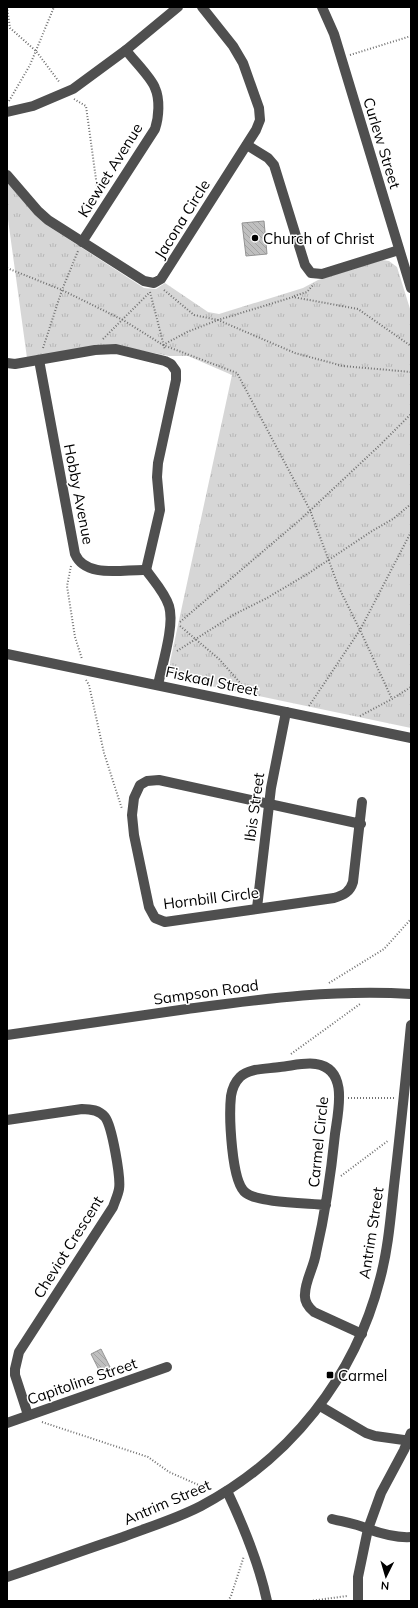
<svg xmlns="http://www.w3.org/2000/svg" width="418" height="1608" font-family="Mulish,sans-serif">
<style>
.grass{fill:url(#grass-tufts)}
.building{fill:url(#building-back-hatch);stroke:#939393}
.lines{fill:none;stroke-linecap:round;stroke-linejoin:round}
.path{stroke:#717171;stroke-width:2;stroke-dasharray:1 2;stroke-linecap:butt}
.minor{stroke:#4f4f4f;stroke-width:10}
.poi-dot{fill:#000;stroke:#fff;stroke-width:1.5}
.labels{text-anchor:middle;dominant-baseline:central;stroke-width:3;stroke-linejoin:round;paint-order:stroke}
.street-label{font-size:15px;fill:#000;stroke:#fff}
.poi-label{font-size:15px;fill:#000;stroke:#fff;text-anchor:start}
</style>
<defs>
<pattern id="grass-tufts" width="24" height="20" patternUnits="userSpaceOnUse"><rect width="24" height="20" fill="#d6d6d6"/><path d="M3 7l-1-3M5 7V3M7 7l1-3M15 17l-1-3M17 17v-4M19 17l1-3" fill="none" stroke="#b6b6b6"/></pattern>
<pattern id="building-back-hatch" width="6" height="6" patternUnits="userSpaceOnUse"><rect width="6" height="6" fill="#bfbfbf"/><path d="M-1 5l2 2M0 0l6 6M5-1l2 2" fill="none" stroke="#a2a2a2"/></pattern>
</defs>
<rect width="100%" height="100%" fill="#fff"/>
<path class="grass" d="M7,183L45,224L144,288L156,289L165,283L208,312L219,314L303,288L318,280L382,260L389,261L397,267L411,312V728L182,680C174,677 170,671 170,662L232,375L188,356H169L113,345L92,346L27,358L7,212Z"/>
<g class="building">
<polygon points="264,221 267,254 246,256 242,223"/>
<polygon points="101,1349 110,1367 100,1372 91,1354"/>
</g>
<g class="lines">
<g class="path">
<polyline points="7,7 10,28 36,51 60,83"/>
<polyline points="350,55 411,36"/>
<polyline points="74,99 86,106 98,194 101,196"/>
<polyline points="9,101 30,65 54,7"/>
<polyline points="7,268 62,290 123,320 163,345 237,373 310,510 339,588 360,630 392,699"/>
<polyline points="164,290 194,315 218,320 293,297 358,309 411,346"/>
<polyline points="150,292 165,350"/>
<polyline points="294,296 307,292 314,284"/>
<polyline points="103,339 149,293"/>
<polyline points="163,345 187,332 218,320 295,353 343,366 411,372"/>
<polyline points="43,348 62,290 78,251"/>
<polyline points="71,566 67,586 75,637 82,659"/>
<polyline points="180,622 301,519 380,445 411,414"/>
<polyline points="180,626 219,659 250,694"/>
<polyline points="177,651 235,614 267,598 309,573 372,531 393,519 411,504"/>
<polyline points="86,680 89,685 104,753 122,809"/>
<polyline points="309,706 360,630 411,532"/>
<polyline points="360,716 392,699 411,687"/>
<polyline points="329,983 384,949 411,919"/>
<polyline points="291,1054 360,1004"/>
<polyline points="348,1098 394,1098"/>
<polyline points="341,1176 389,1140"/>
<polyline points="42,1422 148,1457 169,1472 210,1490"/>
<polyline points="228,1601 231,1596 244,1556"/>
<polyline points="310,1601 347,1596"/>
</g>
<g class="minor">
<polyline points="322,7 334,34 411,288"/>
<polyline points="7,112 33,106 73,89 126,50 178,7"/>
<polyline points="247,145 268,158 274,165 305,265 311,273 322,274 399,250"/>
<polyline points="7,175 38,211 48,220 144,281 154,283 161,279 256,130 260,120 259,108 243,63 233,46 202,7"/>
<path d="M82,242L155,129C159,117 160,99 155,88C151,77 133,60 126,50"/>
<path d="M39,360L75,554C86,579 124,569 146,570"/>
<polyline points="7,363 15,364 95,350 116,349 165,361 171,364 176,371 176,380 158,463 157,477 160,510 146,570"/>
<path d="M146,570C154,581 165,593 169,606C175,625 162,665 158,685"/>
<polyline points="7,654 411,738"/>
<path d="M361,824L159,780L147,781L140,785L134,798L132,815L134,835L149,907L155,918L165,922L334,898C344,895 350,892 353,882L362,802"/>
<polyline points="257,908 271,788 286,712"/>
<path d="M7,1035C67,1026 127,1018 187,1009C263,999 335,989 411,994"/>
<path d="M7,1120L82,1109C91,1109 99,1110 105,1117C112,1126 121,1178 119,1189C118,1195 115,1201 113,1207L19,1352L15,1369V1375L28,1415"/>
<path d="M326,1205C308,1203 259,1203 246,1193C231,1183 229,1115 231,1096C232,1090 235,1082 240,1077C249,1068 267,1069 280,1067C291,1066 305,1062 316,1064C349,1069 338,1112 335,1134C331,1174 325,1214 316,1253C314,1267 305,1281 305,1294C304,1302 308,1307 314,1312L362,1334"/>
<polyline points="320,1406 366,1433 375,1436 411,1441"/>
<polyline points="7,1423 167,1367"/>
<path d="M227,1491C244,1527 259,1563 267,1601"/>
<path d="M332,1519C344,1522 357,1524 368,1529C382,1534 396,1538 411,1537"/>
<path d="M7,1577C46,1564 84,1550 123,1537C149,1527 176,1519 201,1506C290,1459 355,1377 380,1279C389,1246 391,1211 395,1177C401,1126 406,1075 411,1025"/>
<polyline points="358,1601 358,1577 368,1529 381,1493 404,1450 411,1433"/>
</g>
</g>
<g class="poi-dot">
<circle cx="255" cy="238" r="4"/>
<rect x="326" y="1371" width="8" height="8" rx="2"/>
</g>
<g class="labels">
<g class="street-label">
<text transform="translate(382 143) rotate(73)">Curlew Street</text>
<text transform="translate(110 170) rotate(-58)">Kiewiet Avenue</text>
<text transform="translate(182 219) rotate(-58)">Jacona Circle</text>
<text transform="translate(79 494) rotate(79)">Hobby Avenue</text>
<text transform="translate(212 681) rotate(12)">Fiskaal Street</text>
<text transform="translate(254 807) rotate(-82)">Ibis Street</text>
<text transform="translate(211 898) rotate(-7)">Hornbill Circle</text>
<text transform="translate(206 992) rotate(-8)">Sampson Road</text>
<text transform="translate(318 1142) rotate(-84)">Carmel Circle</text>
<text transform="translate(371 1233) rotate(-81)">Antrim Street</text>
<text transform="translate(68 1247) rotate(-58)">Cheviot Crescent</text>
<text transform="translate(82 1381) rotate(-19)">Capitoline Street</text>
<text transform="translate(167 1502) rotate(-23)">Antrim Street</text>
</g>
<g class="poi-label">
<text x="263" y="238">Church of Christ</text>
<text x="338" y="1375">Carmel</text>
</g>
</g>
<rect width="418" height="1608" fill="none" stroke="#000000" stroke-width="16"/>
<g transform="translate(386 1576) rotate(185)" stroke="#ffffff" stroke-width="3" paint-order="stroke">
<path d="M0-3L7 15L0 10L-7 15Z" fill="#000000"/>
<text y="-6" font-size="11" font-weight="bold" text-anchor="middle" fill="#000000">N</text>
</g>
</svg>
